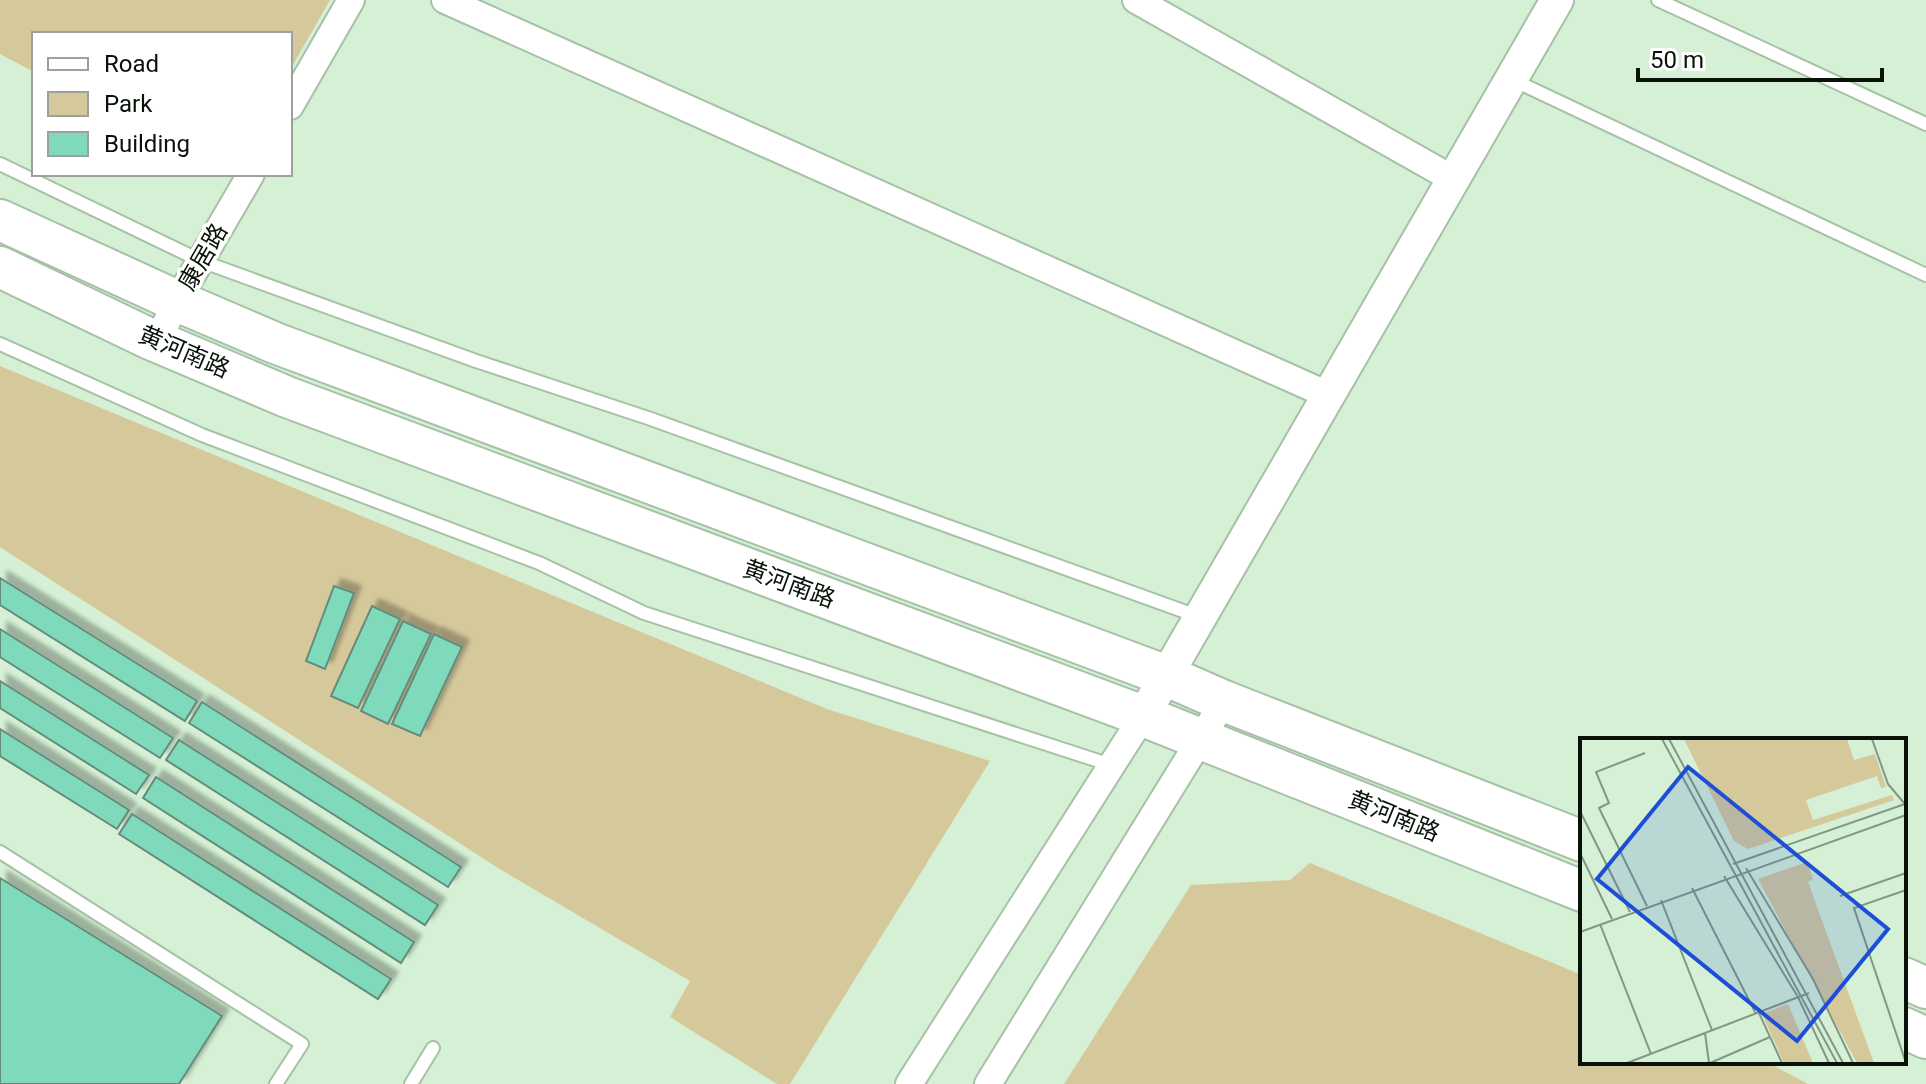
<svg xmlns="http://www.w3.org/2000/svg" width="1926" height="1084" font-family="Roboto,'Noto Sans SC',sans-serif">
<style>
.green{fill:#d5c99b}
.building{fill:#7fdabb;stroke:#658b7d;stroke-width:2;filter:url(#shadow)}
.lines{fill:none;stroke-linecap:round;stroke-linejoin:round}
.service-casing{stroke:#a6c1a6;stroke-width:16}
.minor-casing{stroke:#a6c1a6;stroke-width:30}
.tertiary-casing{stroke:#a6c1a6;stroke-width:36}
.primary-casing{stroke:#a6c1a6;stroke-width:44}
.service{stroke:#fff;stroke-width:12}
.minor{stroke:#fff;stroke-width:26}
.tertiary{stroke:#fff;stroke-width:32}
.primary{stroke:#fff;stroke-width:40}
.labels{text-anchor:middle;dominant-baseline:central;stroke-width:7;stroke-linejoin:round;paint-order:stroke}
.street-label{font-size:24px;fill:#091209;stroke:#fff}
.inset-road{fill:none;stroke:#839783;stroke-width:2}
.view{fill:#1d4ed8;fill-opacity:0.15;stroke:#1d4ed8;stroke-width:4}
.inset-edge{fill:none;stroke:#091209;stroke-width:4}
</style>
<defs>
<filter id="shadow"><feDropShadow dx="7" dy="-7" stdDeviation="2" flood-color="#0004"/></filter>
</defs>
<rect width="100%" height="100%" fill="#d5f0d4"/>
<g class="green">
<polygon points="0,0 330,0 290,70 290,34 34,34 34,72 0,54"/>
<polygon points="0,366 827,709 990,761 790,1084 777,1084 670,1017 690,981 498,868 0,547"/>
<polygon points="1310,863 1582,975 1582,1062 1767,1062 1808,1084 1064,1084 1191,885 1290,880"/>
</g>
<g class="building">
<polygon points="0,578 197,701 185,721 0,605"/>
<polygon points="334,586 354,593 325,669 306,661"/>
<polygon points="372,606 400,619 358,708 331,696"/>
<polygon points="403,621 431,634 388,724 361,711"/>
<polygon points="0,629 173,738 160,758 0,657"/>
<polygon points="434,634 462,647 420,736 392,724"/>
<polygon points="0,681 149,775 136,794 0,708"/>
<polygon points="202,702 461,867 448,887 189,723"/>
<polygon points="0,729 129,810 117,829 0,756"/>
<polygon points="179,740 438,905 425,925 166,760"/>
<polygon points="156,777 414,942 401,963 143,798"/>
<polygon points="132,814 391,979 378,999 119,834"/>
<polygon points="0,878 222,1016 179,1084 0,1084"/>
</g>
<g class="lines">
<g class="service-casing">
<g id="service">
<polyline points="1658,0 1926,124"/>
<polyline points="1513,80 1926,275"/>
<polyline points="0,164 201,261 476,361 651,419 1197,616"/>
<polyline points="0,344 202,435 539,563 644,613 1111,765"/>
<polyline points="0,852 302,1044 276,1084"/>
<polyline points="411,1084 433,1048"/>
</g>
</g>
<g class="minor-casing">
<g id="minor">
<polyline points="445,0 1328,395"/>
<polyline points="1136,0 1453,179"/>
<polyline points="290,106 351,0"/>
<polyline points="157,342 177,301 251,174"/>
<polyline points="909,1084 1143,716"/>
<polyline points="988,1084 1224,701"/>
</g>
</g>
<g class="tertiary-casing">
<polyline id="tertiary" points="1143,716 1557,0"/>
</g>
<g class="primary-casing">
<g id="primary">
<polyline points="0,220 177,301 275,343 1167,676 1224,701 1582,841"/>
<polyline points="0,267 148,338 287,397 1143,716 1582,891"/>
<polyline points="1904,978 1926,988"/>
<polyline points="1904,1028 1926,1038"/>
</g>
</g>
<use href="#service" class="service"/>
<use href="#minor" class="minor"/>
<use href="#tertiary" class="tertiary"/>
<use href="#primary" class="primary"/>
</g>
<g class="labels">
<g class="street-label">
<text transform="translate(203 257) rotate(-60)">康居路</text>
<text transform="translate(184 352) rotate(23)">黄河南路</text>
<text transform="translate(789 584) rotate(20)">黄河南路</text>
<text transform="translate(1394 816) rotate(22)">黄河南路</text>
</g>
</g>
<g transform="translate(1580 738)">
<rect width="326" height="326" fill="#d5f0d4"/>
<path d="M104,1H267L274,22L295,16L306,49L301,50L297,38L226,62L233,82L312,57L314,62L168,111L154,103ZM227,124L233,141L228,144L294,325H277L178,141ZM208,266L233,325H204L182,276Z" fill="#d5c99b"/>
<path class="inset-road" d="M82,1L257,325M89,1L263,325M292,1L308,46L324,65M65,15L16,34L29,65L19,70L67,168M0,73L50,174M0,115L32,181M153,126L325,66M166,130L233,241L273,325M144,138L218,259L249,325M112,150L176,276M260,158L326,135M81,162L132,292M20,186L71,316M0,194L326,77M179,275L202,325M125,295L129,325M47,325L229,255M130,325L190,299M326,325L274,170L326,152"/>
<path class="view" d="M108,29L308,191L217,303L17,141Z"/>
<rect width="326" height="326" class="inset-edge"/>
</g>
<rect x="32" y="32" width="260" height="144" fill="#ffffff" stroke="#9da09d" stroke-width="2"/>
<rect x="48" y="58" width="40" height="12" fill="#ffffff" stroke="#9da09d" stroke-width="2"/>
<text x="104" y="72" font-size="24" fill="#091209">Road</text>
<rect x="48" y="92" width="40" height="24" fill="#d5c99b" stroke="#9da09d" stroke-width="2"/>
<text x="104" y="112" font-size="24" fill="#091209">Park</text>
<rect x="48" y="132" width="40" height="24" fill="#7fdabb" stroke="#9da09d" stroke-width="2"/>
<text x="104" y="152" font-size="24" fill="#091209">Building</text>
<path d="M1638 68v12h244v-12" fill="none" stroke="#091209" stroke-width="4"/>
<text x="1650" y="68" font-size="24" fill="#091209" stroke="#ffffff" stroke-width="6" paint-order="stroke">50 m</text>
</svg>
